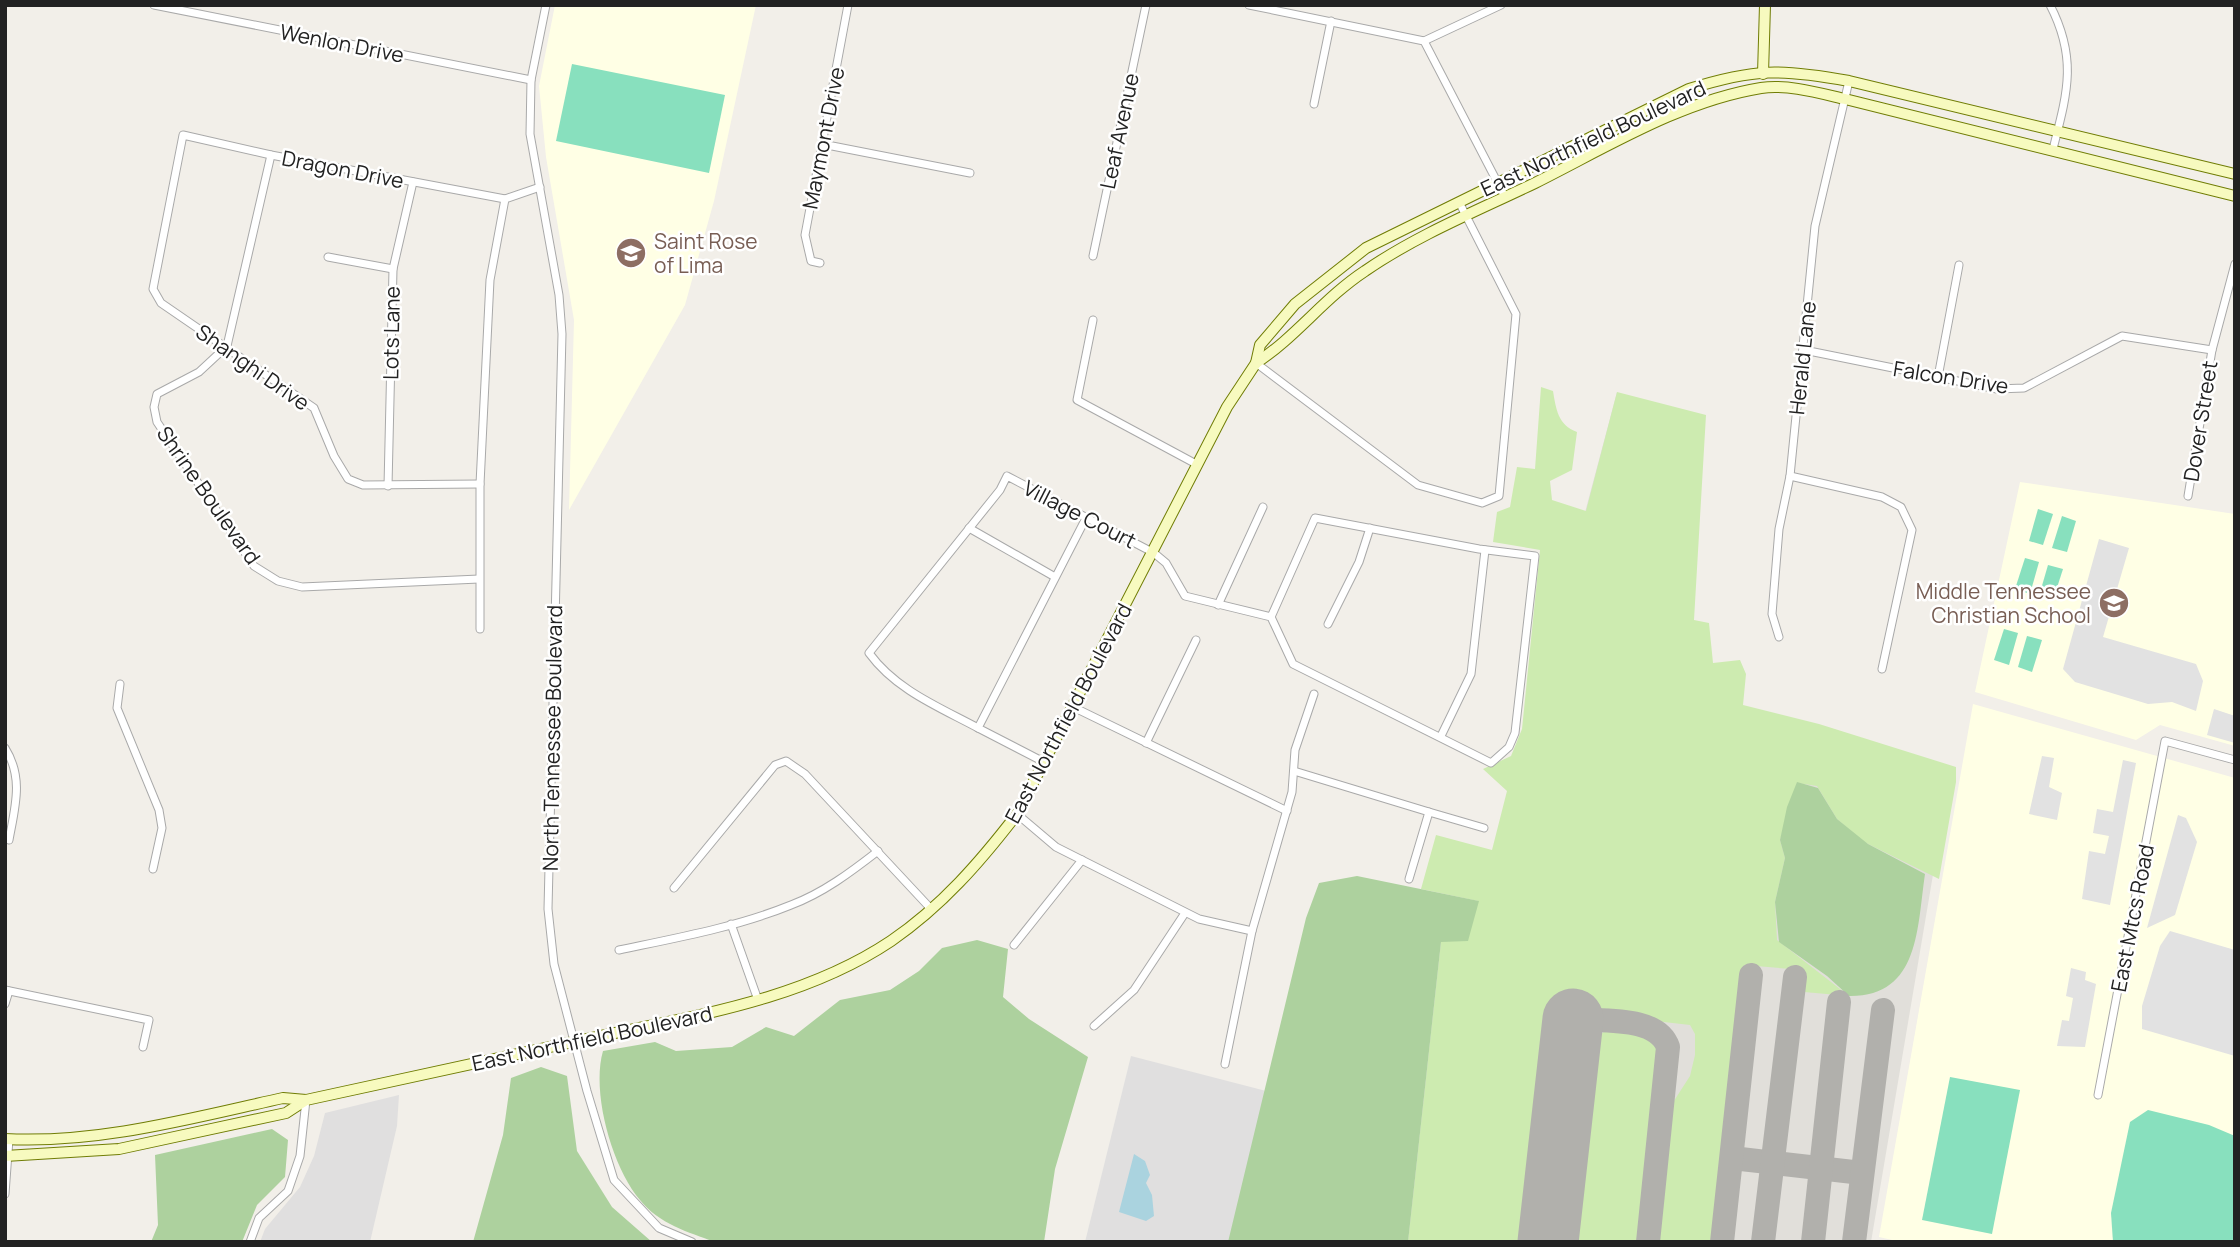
<svg xmlns="http://www.w3.org/2000/svg" width="2240" height="1247" font-family="Manrope,sans-serif">
<style>
.residential{fill:#e0dfdf}
.education{fill:#ffffe5}
.airport{fill:#e1dfda}
.grass{fill:#cdebb0}
.forest{fill:#add19e}
.pitch{fill:#88e0be}
.parking{fill:#e2e2e2}
.water{fill:#aad3df}
.lines{fill:none;stroke-linecap:round;stroke-linejoin:round}
.taxiway{stroke:#b1b0ac;stroke-width:24}
.runway{stroke:#b1b0ac;stroke-width:61}
.street-casing{stroke:#a9a9a9;stroke-width:9}
.secondary-casing{stroke:#707d05;stroke-width:12}
.street{stroke:#fff;stroke-width:7}
.secondary{stroke:#f7fabf;stroke-width:10}
.labels{text-anchor:middle;dominant-baseline:central;stroke-width:5;stroke-linejoin:round;paint-order:stroke}
.street-label{font-size:21px;fill:#222;stroke:#fff}
.education-label{font-size:21px;fill:#785e54;stroke:#fff;text-anchor:start}
</style>
<rect width="100%" height="100%" fill="#f2efe9"/>
<g class="residential">
<polygon points="1131,1056 1270,1092 1232,1242 1085,1242"/>
<polygon points="399,1095 397,1126 370,1242 260,1242 265,1229 300,1187 314,1156 325,1113"/>
</g>
<g class="education">
<polygon points="555,5 756,5 714,201 685,305 569,510 574,320 546,157 539,86"/>
<polygon points="2020,482 2235,514 2235,746 2160,725 2136,740 1975,692"/>
<polygon points="1973,704 2235,778 2235,1242 1901,1242 1879,1237"/>
</g>
<polygon class="airport" points="1617,392 1681,699 1950,774 1871,1242 1408,1242 1443,924 1479,911"/>
<g class="grass">
<path d="M1541,387L1553,391C1556,409 1558,425 1577,432L1572,470L1550,481L1552,500L1586,511L1617,392L1706,415L1694,620L1709,623L1713,663L1740,660L1746,674L1743,705L1819,724L1956,767V782L1939,879L1864,842L1837,819L1817,786L1797,783L1780,840L1785,858L1775,902L1777,940L1849,996L1804,992L1801,988L1803,970L1744,965L1713,1242H1656L1670,1107L1690,1076L1695,1055V1034L1690,1025L1551,1009L1526,1242H1408L1441,942L1478,901L1421,889L1436,835L1492,850L1507,791L1483,769L1511,756L1522,729L1540,550L1493,542L1497,512L1510,507L1517,467L1535,469Z"/>
<polygon points="1605,1031 1642,1033 1660,1052 1640,1242 1568,1242 1590,1042"/>
</g>
<g class="forest">
<path d="M1797,782L1818,788L1837,819L1868,844L1925,874C1917,927 1920,997 1849,996L1827,976L1779,942L1775,902L1785,858L1780,840L1787,807Z"/>
<polygon points="1357,876 1479,901 1468,941 1441,942 1408,1242 1228,1242 1306,918 1319,883"/>
<path d="M977,940L1008,949L1003,997L1029,1019L1088,1057L1055,1169L1044,1242H715C688,1232 659,1224 640,1200C612,1167 591,1092 603,1051L655,1042L676,1051L732,1047L766,1027L794,1036L840,1000L890,990L919,971L942,948Z"/>
<polygon points="541,1067 567,1076 577,1151 612,1207 652,1242 473,1242 503,1135 511,1078"/>
<polygon points="272,1129 288,1140 285,1177 257,1205 242,1242 151,1242 158,1225 155,1155"/>
</g>
<g class="pitch">
<polygon points="572,64 725,95 709,173 556,141"/>
<polygon points="2038,509 2053,514 2043,545 2029,541"/>
<polygon points="2062,516 2076,521 2067,552 2052,548"/>
<polygon points="2025,558 2039,562 2030,594 2015,589"/>
<polygon points="2048,565 2063,569 2053,600 2039,596"/>
<polygon points="2004,629 2018,633 2009,665 1994,660"/>
<polygon points="2027,636 2042,640 2032,672 2018,667"/>
<polygon points="1950,1077 2020,1090 1992,1234 1922,1220"/>
<polygon points="2148,1110 2209,1125 2235,1136 2235,1237 2231,1242 2113,1242 2111,1213 2130,1122"/>
</g>
<g class="parking">
<polygon points="2099,539 2129,548 2103,637 2196,664 2203,681 2196,711 2172,702 2148,704 2075,682 2063,669"/>
<polygon points="2214,709 2235,716 2235,743 2207,735"/>
<polygon points="2042,756 2054,758 2049,787 2062,793 2057,820 2029,814"/>
<polygon points="2123,760 2136,763 2110,905 2082,899 2089,851 2105,854 2109,836 2093,833 2097,809 2113,812"/>
<polygon points="2178,815 2186,818 2197,842 2175,915 2147,928"/>
<polygon points="2170,931 2235,950 2235,1056 2142,1029 2142,1006 2160,946"/>
<polygon points="2071,968 2086,972 2085,980 2096,984 2085,1047 2057,1046 2062,1020 2069,1021 2073,998 2066,996"/>
</g>
<polygon class="water" points="1134,1154 1145,1161 1150,1175 1146,1183 1152,1195 1154,1216 1146,1221 1119,1212"/>
<g class="lines">
<g class="taxiway">
<path d="M1573,1019C1601,1022 1657,1015 1668,1047L1648,1242"/>
<polyline points="1732,1158 1862,1173"/>
<polyline points="1722,1242 1751,975"/>
<polyline points="1763,1242 1795,977"/>
<polyline points="1813,1242 1839,1002"/>
<polyline points="1854,1242 1883,1010"/>
</g>
<polyline class="runway" points="1548,1242 1573,1019"/>
<g class="street-casing">
<g id="street">
<polyline points="154,5 531,80"/>
<polyline points="546,5 531,80 530,134 559,295 562,334 548,909 554,964 587,1091 614,1180 659,1228 692,1242"/>
<polyline points="1249,5 1424,41 1505,197"/>
<path d="M2050,5C2078,59 2067,94 2053,149"/>
<polyline points="1424,41 1501,5"/>
<polyline points="1314,104 1331,21"/>
<polyline points="822,144 970,173"/>
<polyline points="271,155 227,346 199,372 157,394 154,407 157,422 254,566 278,581 302,587 479,579"/>
<polyline points="1093,256 1146,5"/>
<polyline points="328,257 393,269"/>
<polyline points="820,263 811,261 805,235 848,5"/>
<polyline points="1093,320 1077,400 1198,465"/>
<polyline points="1804,350 1997,389 2024,388 2122,336 2212,350"/>
<polyline points="1256,363 1418,485 1482,503 1499,496 1516,314 1459,202"/>
<polyline points="1938,377 1959,265"/>
<polyline points="1790,476 1882,497 1901,507 1912,530 1882,669"/>
<polyline points="480,484 363,485 348,479 334,456 314,408 161,303 153,289 183,135 271,155 505,199"/>
<polyline points="388,486 393,269 413,182"/>
<polyline points="2188,496 2212,350 2235,264"/>
<polyline points="969,528 1055,577"/>
<polyline points="1218,605 1263,507"/>
<polyline points="1328,624 1359,562 1370,528"/>
<polyline points="480,629 480,484 490,280 505,199 540,187"/>
<polyline points="1779,637 1772,614 1779,529 1790,476 1815,226 1849,81"/>
<polyline points="120,684 117,708 159,810 162,828 153,869"/>
<polyline points="1073,707 1287,811"/>
<path d="M978,728C939,707 896,690 869,653L1000,490L1007,476L1154,553L1166,563L1185,596L1271,617L1293,664L1491,763L1509,747L1515,733L1535,556L1479,549L1315,518L1271,617"/>
<polyline points="1441,736 1471,674 1485,550"/>
<polyline points="1146,743 1196,640"/>
<path d="M5,748C24,778 15,807 9,840"/>
<polyline points="1044,762 978,728 1086,518"/>
<polyline points="1294,771 1429,812 1409,879"/>
<polyline points="1429,812 1484,828"/>
<polyline points="1017,814 1056,847 1199,919 1252,931"/>
<polyline points="674,888 775,765 786,761 805,774 932,910"/>
<polyline points="731,924 758,1000"/>
<polyline points="1014,945 1082,860"/>
<path d="M619,950C676,938 737,927 791,905C823,893 851,872 878,851"/>
<polyline points="5,990 149,1020 143,1047"/>
<polyline points="5,1004 9,991"/>
<polyline points="1094,1026 1134,990 1185,913"/>
<polyline points="1225,1064 1252,931 1292,792 1295,750 1314,694"/>
<polyline points="2098,1095 2165,741 2235,760"/>
<polyline points="5,1194 9,1139"/>
<polyline points="250,1242 259,1218 288,1191 300,1156 306,1100"/>
</g>
</g>
<g class="secondary-casing">
<g id="secondary">
<polyline points="1763,74 1765,5"/>
<path d="M1256,363C1296,337 1324,298 1365,271C1417,235 1479,210 1535,183C1607,147 1681,101 1761,88C1788,84 1819,93 1845,99L2235,196"/>
<path d="M5,1139C98,1144 192,1118 283,1098L306,1100C401,1079 496,1058 591,1038C693,1016 803,1000 891,941C942,906 980,862 1017,814L1227,407L1256,363L1260,345L1295,304L1366,248L1689,89C1755,68 1782,69 1849,81L2235,174"/>
<polyline points="5,1156 119,1149 286,1113 306,1100"/>
</g>
</g>
<use href="#street" class="street"/>
<use href="#secondary" class="secondary"/>
</g>
<defs>
<g id="school-disc" transform="scale(1.575)"><circle r="9.5" fill="#8d6e63" stroke="#fff"/><path d="M0-5L7-2L0 1L-7-2ZM-4 1L0 2.5L4 1V4Q0 6-4 4Z" fill="#fff"/></g>
</defs>
<g fill-rule="evenodd">
<use href="#school-disc" x="631" y="253"/>
<use href="#school-disc" x="2114" y="603"/>
</g>
<g class="labels">
<g class="street-label">
<text transform="translate(342 43) rotate(11)">Wenlon Drive</text>
<text transform="translate(1119 131) rotate(-78)">Leaf Avenue</text>
<text transform="translate(823 138) rotate(-79)">Maymont Drive</text>
<text transform="translate(1593 138) rotate(-25)">East Northfield Boulevard</text>
<text transform="translate(343 169) rotate(11)">Dragon Drive</text>
<text transform="translate(391 333) rotate(-89)">Lots Lane</text>
<text transform="translate(1802 358) rotate(-84)">Herald Lane</text>
<text transform="translate(253 367) rotate(35)">Shanghi Drive</text>
<text transform="translate(1951 377) rotate(9)">Falcon Drive</text>
<text transform="translate(2200 421) rotate(-81)">Dover Street</text>
<text transform="translate(209 495) rotate(55)">Shrine Boulevard</text>
<text transform="translate(1080 514) rotate(27)">Village Court</text>
<text transform="translate(1068 713) rotate(-62)">East Northfield Boulevard</text>
<text transform="translate(552 738) rotate(-89)">North Tennessee Boulevard</text>
<text transform="translate(2132 918) rotate(-79)">East Mtcs Road</text>
<text transform="translate(592 1038) rotate(-12)">East Northfield Boulevard</text>
</g>
<g class="education-label">
<text x="654" y="241">Saint Rose<tspan x="654" dy="24">of Lima</tspan></text>
<text x="2091" y="591" text-anchor="end">Middle Tennessee<tspan x="2091" dy="24">Christian School</tspan></text>
</g>
</g>
<rect width="2240" height="1247" fill="none" stroke="#222222" stroke-width="14"/>
</svg>
